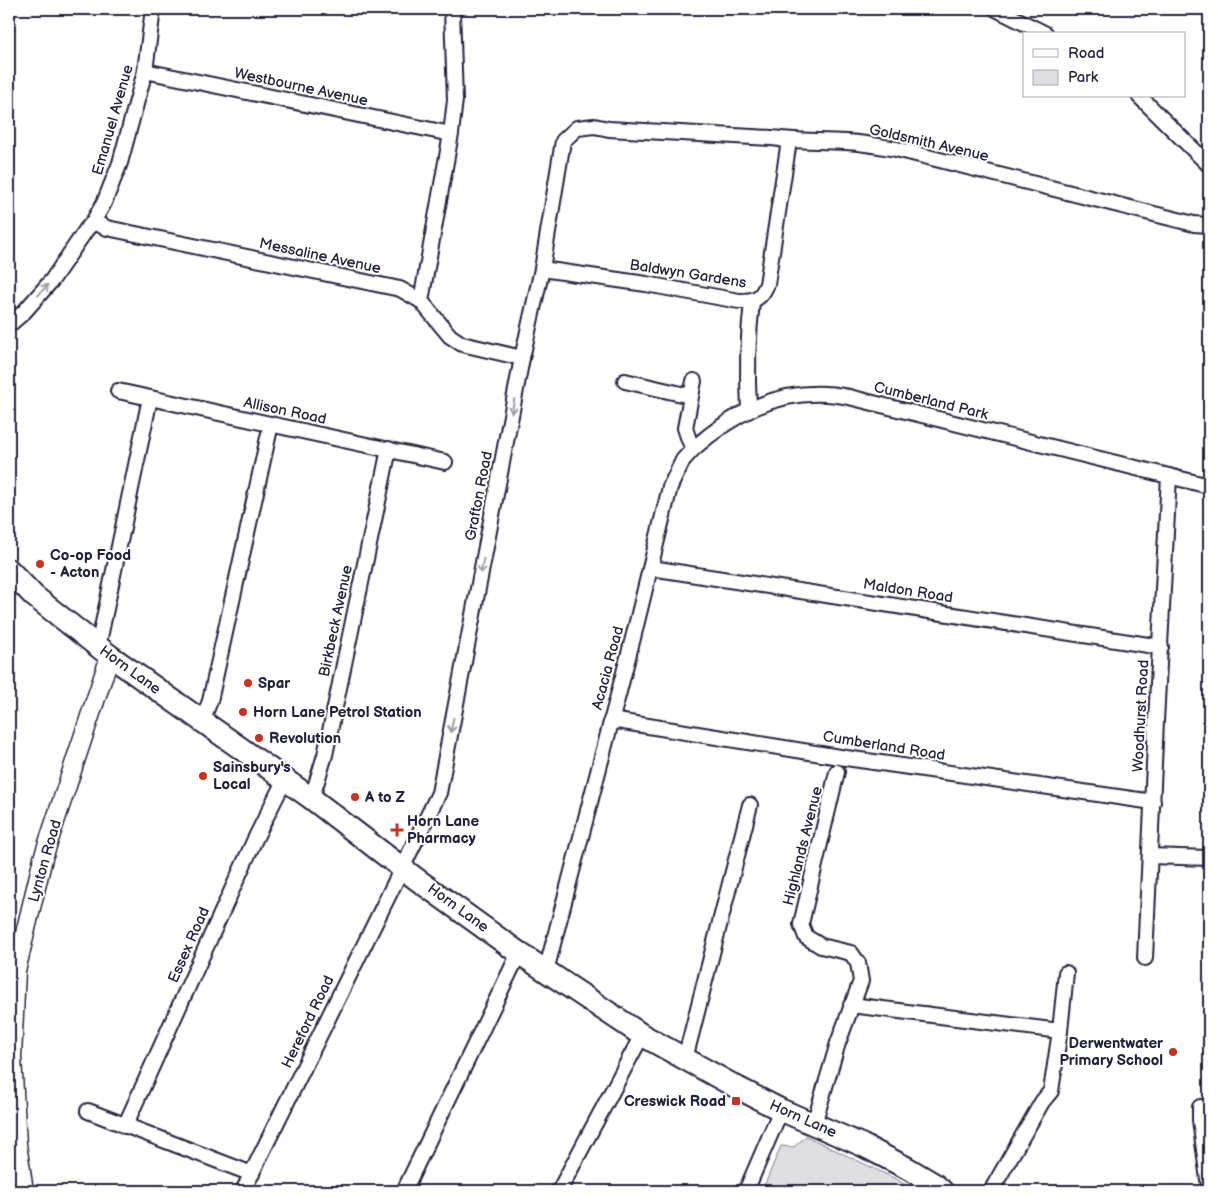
<svg xmlns="http://www.w3.org/2000/svg" width="1218" height="1200" font-family="'Balsamiq Sans',sans-serif">
<style>
.green{fill:#dfdfe2;stroke:#80808e}
.lines{fill:none;stroke-linecap:round;stroke-linejoin:round}
.minor-casing{stroke:#22223b;stroke-width:18}
.tertiary-casing{stroke:#22223b;stroke-width:21}
.primary-casing{stroke:#22223b;stroke-width:25}
.minor{stroke:#fff;stroke-width:14}
.tertiary{stroke:#fff;stroke-width:18}
.primary{stroke:#fff;stroke-width:21}
.oneway{stroke:#9c9ca7}
.poi-dot{fill:#c8321e;stroke:#fff;stroke-width:2}
.labels{text-anchor:middle;dominant-baseline:central;stroke-width:4;stroke-linejoin:round;paint-order:stroke}
.street-label{font-size:15px;fill:#22223b;stroke:#fff}
.poi-label{font-size:15px;font-weight:bold;fill:#22223b;stroke:#fff;text-anchor:start}
</style>
<rect width="100%" height="100%" fill="#fff"/>
<filter id="ink" filterUnits="userSpaceOnUse"><feTurbulence type="fractalNoise" baseFrequency=".02" numOctaves="2"/><feDisplacementMap in="SourceGraphic" scale="10" xChannelSelector="R" yChannelSelector="G"/><feConvolveMatrix kernelMatrix="1 2 1 2 8 2 1 2 1" color-interpolation-filters="sRGB"/></filter>
<g filter="url(#ink)">
<polygon class="green" points="806,1136 898,1180 915,1191 762,1191 781,1146 794,1147"/>
<g class="lines">
<g class="minor-casing">
<g id="minor">
<polyline points="996,9 1046,34"/>
<polyline points="145,71 451,134"/>
<polyline points="1139,96 1209,165"/>
<polyline points="93,222 107,228 400,289 421,301 450,336 462,344 522,358"/>
<path d="M542,269L646,284L739,301C755,301 761,299 767,284L789,141"/>
<polyline points="421,301 451,134 455,100 452,9"/>
<polyline points="9,325 24,312 52,280 86,230 93,222 104,203 120,163 145,71 153,9"/>
<polyline points="625,381 690,396"/>
<polyline points="118,391 445,462"/>
<path d="M749,409C747,374 748,336 752,301"/>
<path d="M694,448C732,415 774,391 826,394C834,394 842,396 849,397L1209,486"/>
<polyline points="651,568 1161,647"/>
<polyline points="98,647 150,398"/>
<polyline points="611,720 846,758 1153,802"/>
<polyline points="202,721 210,701 271,424"/>
<polyline points="311,798 314,791 325,755 389,449"/>
<polyline points="1150,856 1209,858"/>
<polyline points="1145,958 1156,721 1169,476"/>
<polyline points="546,971 633,638 670,487 683,460 694,448 689,440 685,428 694,381"/>
<polyline points="851,1005 1060,1031"/>
<polyline points="685,1059 750,805"/>
<polyline points="1209,1107 1200,1107 1200,1120 1209,1187"/>
<polyline points="88,1111 252,1174"/>
<polyline points="814,1124 838,1043 861,981 858,963 851,953 821,946 806,937 801,924 837,772"/>
<polyline points="125,1126 255,839 285,779"/>
<path d="M243,1191L439,793L522,358L542,269L563,141L577,128L594,126L609,129L772,138C797,142 821,140 846,142C863,143 880,146 896,149L1194,224L1209,225"/>
<polyline points="404,1191 519,953"/>
<polyline points="559,1191 642,1035"/>
<polyline points="746,1191 781,1110"/>
<polyline points="991,1191 1042,1102 1051,1091 1060,1031 1066,973"/>
</g>
</g>
<g class="tertiary-casing">
<polyline id="tertiary" points="24,1191 17,1144 12,1057 16,971 43,858 110,656"/>
</g>
<g class="primary-casing">
<polyline id="primary" points="9,570 34,596 110,656 311,798 415,878 519,953 642,1035 738,1088 781,1110 862,1145 907,1168 934,1184 942,1191"/>
</g>
<use href="#minor" class="minor"/>
<use href="#tertiary" class="tertiary"/>
<use href="#primary" class="primary"/>
</g>
<defs><path id="oneway-shaft" d="M-6 0H5M1.5-3L5.5 0L1.5 3" fill="none" stroke-width="1.6" stroke-linecap="round" stroke-linejoin="round" transform="scale(1.25)"/></defs>
<g class="oneway">
<use href="#oneway-shaft" transform="translate(43 290) rotate(-49)"/>
<use href="#oneway-shaft" transform="translate(513 406) rotate(101)"/>
<use href="#oneway-shaft" transform="translate(482 566) rotate(101)"/>
<use href="#oneway-shaft" transform="translate(452 725) rotate(101)"/>
</g>
</g>
<g class="poi-dot">
<circle cx="40" cy="564" r="5"/>
<circle cx="248" cy="683" r="5"/>
<circle cx="243" cy="712" r="5"/>
<circle cx="259" cy="738" r="5"/>
<circle cx="203" cy="776" r="5"/>
<circle cx="355" cy="797" r="5"/>
<path d="M394.5 822.5h5v5h5v5h-5v5h-5v-5h-5v-5h5z"/>
<circle cx="1173" cy="1052" r="5"/>
<rect x="731" y="1096" width="10" height="10" rx="2.5"/>
</g>
<g class="labels">
<g class="street-label">
<text transform="translate(301 87) rotate(12)">Westbourne Avenue</text>
<text transform="translate(113 120) rotate(-74)">Emanuel Avenue</text>
<text transform="translate(929 143) rotate(13)">Goldsmith Avenue</text>
<text transform="translate(320 256) rotate(12)">Messaline Avenue</text>
<text transform="translate(688 274) rotate(9)">Baldwyn Gardens</text>
<text transform="translate(931 401) rotate(14)">Cumberland Park</text>
<text transform="translate(285 411) rotate(12)">Allison Road</text>
<text transform="translate(479 496) rotate(-79)">Grafton Road</text>
<text transform="translate(908 591) rotate(9)">Maldon Road</text>
<text transform="translate(336 621) rotate(-78)">Birkbeck Avenue</text>
<text transform="translate(608 668) rotate(-75)">Acacia Road</text>
<text transform="translate(130 670) rotate(36)">Horn Lane</text>
<text transform="translate(1141 716) rotate(-87)">Woodhurst Road</text>
<text transform="translate(884 746) rotate(9)">Cumberland Road</text>
<text transform="translate(803 846) rotate(-76)">Highlands Avenue</text>
<text transform="translate(45 861) rotate(-74)">Lynton Road</text>
<text transform="translate(458 908) rotate(36)">Horn Lane</text>
<text transform="translate(189 945) rotate(-66)">Essex Road</text>
<text transform="translate(308 1022) rotate(-64)">Hereford Road</text>
<text transform="translate(803 1119) rotate(24)">Horn Lane</text>
</g>
<g class="poi-label">
<text x="50" y="555">Co-op Food<tspan x="50" dy="17">- Acton</tspan></text>
<text x="258" y="683">Spar</text>
<text x="253" y="712">Horn Lane Petrol Station</text>
<text x="269" y="738">Revolution</text>
<text x="213" y="767">Sainsbury's<tspan x="213" dy="17">Local</tspan></text>
<text x="365" y="797">A to Z</text>
<text x="407" y="821">Horn Lane<tspan x="407" dy="17">Pharmacy</tspan></text>
<text x="1163" y="1043" text-anchor="end">Derwentwater<tspan x="1163" dy="17">Primary School</tspan></text>
<text x="726" y="1101" text-anchor="end">Creswick Road</text>
</g>
</g>
<rect width="1218" height="1200" fill="none" stroke="#fff" stroke-width="30"/>
<rect x="15" y="15" width="1188" height="1170" fill="none" stroke="#22223b" stroke-width="2" filter="url(#ink)"/>
<rect x="1023" y="32" width="162" height="65" fill="#ffffff" stroke="#a7a7b1"/>
<rect x="1033" y="49" width="25" height="8" fill="#ffffff" stroke="#a7a7b1"/>
<text x="1068" y="58" font-size="15" fill="#22223b">Road</text>
<rect x="1033" y="70" width="25" height="15" fill="#dfdfe2" stroke="#a7a7b1"/>
<text x="1068" y="82" font-size="15" fill="#22223b">Park</text>
</svg>
